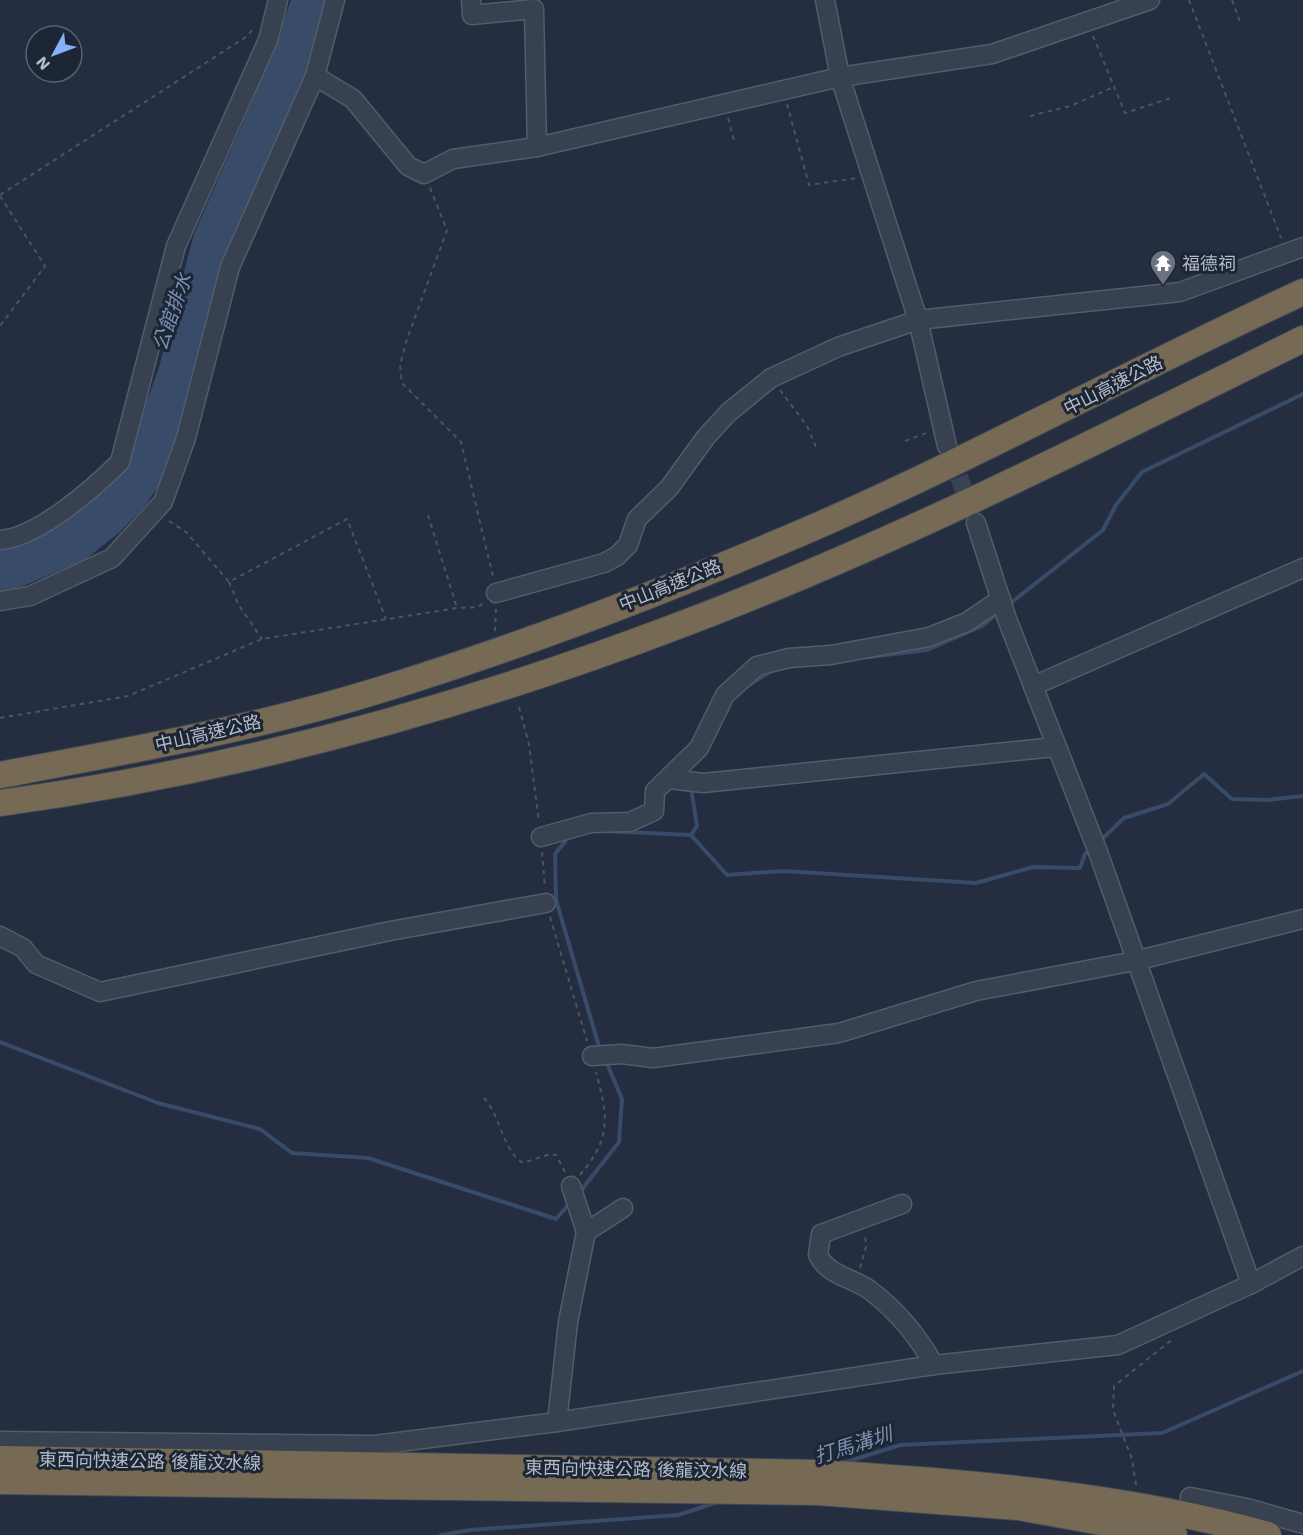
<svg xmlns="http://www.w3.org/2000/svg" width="1303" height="1535" font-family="'Work Sans','Noto Sans TC',sans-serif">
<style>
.water{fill:#384b69}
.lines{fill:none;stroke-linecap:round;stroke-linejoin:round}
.stream{stroke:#384b69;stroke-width:4}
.minor-tunnel{stroke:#3a4355;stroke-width:18;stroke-dasharray:18 9;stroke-linecap:butt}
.minor-casing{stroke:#535c6a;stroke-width:21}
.highway-casing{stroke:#404957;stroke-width:28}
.path{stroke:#44595d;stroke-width:2;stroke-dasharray:4.5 4.5;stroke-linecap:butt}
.minor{stroke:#38414f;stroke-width:18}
.highway{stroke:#766a54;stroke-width:26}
.labels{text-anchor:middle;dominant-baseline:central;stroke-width:6;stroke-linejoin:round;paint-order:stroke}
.poi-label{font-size:18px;fill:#b4bcca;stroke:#1d2634;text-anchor:start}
.street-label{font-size:18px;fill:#b4bcca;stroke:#1d2634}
.water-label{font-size:20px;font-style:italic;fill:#7b90b2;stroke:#1d2634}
</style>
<rect width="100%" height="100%" fill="#242e40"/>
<polygon class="water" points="291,0 330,0 308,74 227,249 167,474 144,507 120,532 86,559 21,587 0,590 0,547 16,546 66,520 121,474 159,367 194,234 252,102"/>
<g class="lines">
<g class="stream">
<polyline points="1007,606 1103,530 1116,505 1142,472 1303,394"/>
<polyline points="869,657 927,650 982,626 999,612"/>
<polyline points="749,685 773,670"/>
<polyline points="604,831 691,835 727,875 783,871 976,883 1033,867 1080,868 1085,854 1091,849"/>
<polyline points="691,835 697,826 691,788"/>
<polyline points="568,838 555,854 556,900 600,1050"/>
<polyline points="1099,842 1124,818 1168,804 1204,774 1232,799 1267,800 1303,796"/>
<polyline points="0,1042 158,1103 260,1129 292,1153 368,1158 556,1219 570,1203"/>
<polyline points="579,1193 619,1142 622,1099 605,1059"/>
<polyline points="843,1463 900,1445 1162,1433 1303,1371"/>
<polyline points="441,1535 470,1530 678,1515 718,1502"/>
</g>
<polyline class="minor-tunnel" points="949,452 973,513"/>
<g class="minor-casing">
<g id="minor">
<polyline points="471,0 472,15 534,9 537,147"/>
<polyline points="825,0 840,77 918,320 947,446"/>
<polyline points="315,76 353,99 408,166 424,174 453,159 537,147 840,77 992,54 1150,0"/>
<polyline points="976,523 1007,619 1098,852 1251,1284"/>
<path d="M0,540C37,538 94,488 120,462L176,246L268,40L278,0"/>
<polyline points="496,593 604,563 617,556 628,545 637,519 669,488 706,437 729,412 771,378 838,347 918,320 1180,292 1303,247"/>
<polyline points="0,601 30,596 112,558 163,502 186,438 230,267 315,76 335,0"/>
<polyline points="1033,686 1303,568"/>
<polyline points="669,779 703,783 1055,747"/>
<polyline points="541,837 591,823 630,822 654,811 655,791 699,748 725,695 757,666 789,658 831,655 929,637 967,622 1001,599"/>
<polyline points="0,936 23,948 36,964 100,992 390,931 546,903"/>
<polyline points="592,1056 622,1054 653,1058 839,1033 976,991 1135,961 1303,919"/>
<polyline points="571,1186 586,1232"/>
<path d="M902,1204L821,1234L818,1255C828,1276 854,1278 871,1291C897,1311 918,1336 934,1365"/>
<polyline points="557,1422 568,1322 586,1232 623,1208"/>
<polyline points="0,1441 375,1445 557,1422 934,1365 1118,1345 1251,1284 1303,1256"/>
<polyline points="1190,1497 1247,1508 1303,1524"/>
</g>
</g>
<g class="highway-casing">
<g id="highway">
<path d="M0,775C128,751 258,728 383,689C528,644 671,589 810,529C978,456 1137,368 1303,292"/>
<path d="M0,803C235,771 466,707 688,622C898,542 1101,439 1303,339"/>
<path d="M0,1459L820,1473C965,1482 1127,1495 1268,1535"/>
<polyline points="0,1481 818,1492 1018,1507 1174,1535"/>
</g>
</g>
<g class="path">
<polyline points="1189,0 1281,238"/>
<polyline points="1232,0 1240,22"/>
<polyline points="1093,36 1125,113 1174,97"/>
<polyline points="787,104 809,185 857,178"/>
<polyline points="1030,116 1070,106 1114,87"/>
<polyline points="728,118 735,144"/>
<polyline points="430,188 447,230 406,342 400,365 402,383 461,442 493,577"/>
<polyline points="0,195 246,37 253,29"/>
<polyline points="0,196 45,266 0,326"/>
<polyline points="780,390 807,426 816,447"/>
<polyline points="905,441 929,432"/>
<polyline points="428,515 457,608"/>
<polyline points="169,521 186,532 229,582 347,519 386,619"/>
<polyline points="229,582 238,604 262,639"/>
<polyline points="495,631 496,609"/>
<polyline points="519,707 529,744 539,822"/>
<polyline points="0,718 128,696 262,639 457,608 478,607 484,603"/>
<polyline points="542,852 545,888"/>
<polyline points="550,917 587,1041"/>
<path d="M484,1098C501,1116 502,1150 523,1163L550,1154L556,1155L565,1172"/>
<path d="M580,1175C612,1137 608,1117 596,1072"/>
<polyline points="860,1268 866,1247 865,1233"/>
<polyline points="1136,1485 1132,1459 1113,1410 1114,1386 1174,1338"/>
</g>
<use href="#minor" class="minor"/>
<use href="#highway" class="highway"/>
</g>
<defs>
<g id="temple-pin" transform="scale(1.35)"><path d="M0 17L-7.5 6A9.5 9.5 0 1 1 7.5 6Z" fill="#6b7280" stroke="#1d2634"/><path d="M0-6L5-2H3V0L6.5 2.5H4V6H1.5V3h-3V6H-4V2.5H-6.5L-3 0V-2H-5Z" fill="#fff"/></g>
</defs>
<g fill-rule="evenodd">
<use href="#temple-pin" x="1163" y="263"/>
</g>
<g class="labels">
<g class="poi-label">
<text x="1182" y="263">福德祠</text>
</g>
<g class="street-label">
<text transform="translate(1113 385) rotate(-27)">中山高速公路</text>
<text transform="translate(670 585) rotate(-22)">中山高速公路</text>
<text transform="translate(208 733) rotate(-13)">中山高速公路</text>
<text transform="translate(150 1461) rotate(1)">東西向快速公路 後龍汶水線</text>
<text transform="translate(636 1469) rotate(1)">東西向快速公路 後龍汶水線</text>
</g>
<g class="water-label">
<text transform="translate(172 312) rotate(-71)">公館排水</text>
<text transform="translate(853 1445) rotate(-17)">打馬溝圳</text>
</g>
</g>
<g transform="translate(54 54) rotate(229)"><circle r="28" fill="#1d2634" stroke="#596270" stroke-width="1.5"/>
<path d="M0-4.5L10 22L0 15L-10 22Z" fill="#87b0fc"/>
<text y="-9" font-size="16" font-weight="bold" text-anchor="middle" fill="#b4bcca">N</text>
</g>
</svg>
